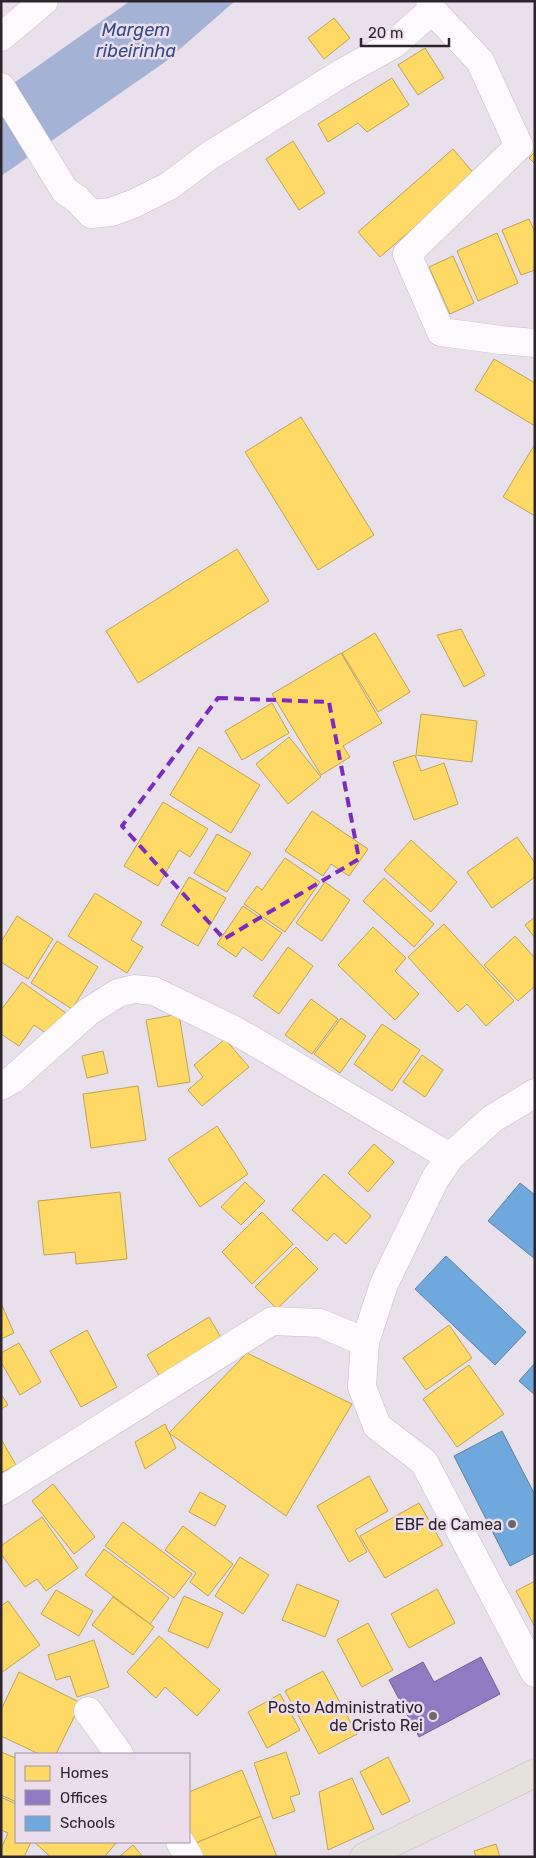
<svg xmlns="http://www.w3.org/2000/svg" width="536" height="1858" font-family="Rubik,sans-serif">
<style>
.water{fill:#a4b2d5}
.homes{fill:#ffd966;stroke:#c0a355}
.offices{fill:#8e7cc3;stroke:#716296}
.schools{fill:#6fa8dc;stroke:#5b81a7}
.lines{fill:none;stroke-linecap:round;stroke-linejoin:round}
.street-casing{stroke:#c5bfc7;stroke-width:29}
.primary-casing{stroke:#c5c0c6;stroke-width:29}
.street{stroke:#fcfafc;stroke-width:28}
.primary{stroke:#e5e1dd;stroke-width:28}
.marked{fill:none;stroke:#7b2cbf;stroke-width:4;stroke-dasharray:10 6;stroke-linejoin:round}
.poi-dot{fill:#6e676e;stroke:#ecdded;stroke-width:2}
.labels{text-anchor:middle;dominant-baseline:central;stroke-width:5;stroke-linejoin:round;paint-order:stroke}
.poi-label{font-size:16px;fill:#2c262c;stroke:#ecdded;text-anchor:end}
.water-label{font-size:18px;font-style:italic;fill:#304d87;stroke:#ecdded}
</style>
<rect width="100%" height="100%" fill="#e8e0ea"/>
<polygon class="water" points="130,1 235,1 165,62 1,176 1,92"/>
<g class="homes">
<polygon points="334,18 350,38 324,59 308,38"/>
<polygon points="425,48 444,78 418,95 398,65"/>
<polygon points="392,78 409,105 367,132 358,123 328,142 318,124"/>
<polygon points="293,141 325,193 299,210 266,159"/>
<polygon points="453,149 475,175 380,257 358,232"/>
<polygon points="535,152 535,164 529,158"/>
<polygon points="529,219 535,232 535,270 521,275 502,230"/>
<polygon points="497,233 518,283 478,301 457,251"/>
<polygon points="453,256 474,303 450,314 429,267"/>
<polygon points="494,359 535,383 535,426 475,390"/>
<polygon points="301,417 374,535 318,570 245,452"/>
<polygon points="535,444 535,516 503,497"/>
<polygon points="237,549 269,601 138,683 106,631"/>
<polygon points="461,629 485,675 464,687 437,635"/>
<polygon points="375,633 410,692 378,712 342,653"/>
<polygon points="341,653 382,723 343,746 350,757 321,775 272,694"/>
<polygon points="272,703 289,733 242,760 225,731"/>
<polygon points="421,714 477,721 472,762 416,755"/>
<polygon points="289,737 321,777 288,804 256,764"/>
<polygon points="199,747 260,785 231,833 170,795"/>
<polygon points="415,755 421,771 444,763 458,804 414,820 393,762"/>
<polygon points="163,802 208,829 190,857 179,850 158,886 124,866"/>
<polygon points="312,811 368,849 349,876 331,864 323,876 285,851"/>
<polygon points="217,834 251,853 227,892 194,873"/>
<polygon points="517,837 535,863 535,877 492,908 467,872"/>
<polygon points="411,840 457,882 431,912 384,870"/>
<polygon points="285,858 320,882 285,932 244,904 257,886 262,890"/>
<polygon points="189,877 226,898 198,946 161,925"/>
<polygon points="384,878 434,924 414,947 363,901"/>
<polygon points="325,882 350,900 322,941 296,923"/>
<polygon points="95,893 142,922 131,940 143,947 127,973 68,936"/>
<polygon points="243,906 282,933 262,961 243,947 236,957 217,944"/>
<polygon points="17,916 53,939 28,979 1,962 1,942"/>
<polygon points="535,917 535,938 525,925"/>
<polygon points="444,924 514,1001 486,1026 467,1004 458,1012 408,957"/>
<polygon points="373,927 406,958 395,971 419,994 395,1020 338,965"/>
<polygon points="515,936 535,958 535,986 518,1001 484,965"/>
<polygon points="57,941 98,967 72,1009 31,983"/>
<polygon points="288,947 313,966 279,1014 253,996"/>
<polygon points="22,982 66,1013 50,1036 34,1025 19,1046 1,1034 1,1010"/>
<polygon points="311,999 338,1019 312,1054 285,1035"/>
<polygon points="179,1014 190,1082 158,1087 146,1020"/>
<polygon points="341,1018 366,1036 340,1073 314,1054"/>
<polygon points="382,1024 420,1050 392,1091 354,1064"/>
<polygon points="225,1039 249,1067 202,1106 188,1090 203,1077 194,1065"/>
<polygon points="103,1051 108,1073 87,1078 82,1056"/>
<polygon points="422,1055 443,1070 425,1097 403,1082"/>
<polygon points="138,1086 146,1140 91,1148 83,1094"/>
<polygon points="217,1126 248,1174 200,1207 168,1159"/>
<polygon points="374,1144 394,1162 368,1192 348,1173"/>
<polygon points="324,1174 371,1216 346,1244 334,1233 327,1241 292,1210"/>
<polygon points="245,1182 265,1201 241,1225 221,1207"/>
<polygon points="120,1192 127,1259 76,1264 75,1252 44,1255 38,1201"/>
<polygon points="262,1212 293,1244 252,1284 222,1252"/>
<polygon points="296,1247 318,1269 277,1309 255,1287"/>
<polygon points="1,1303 14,1333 1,1339"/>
<polygon points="209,1317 226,1346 164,1384 147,1355"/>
<polygon points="449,1325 472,1358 426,1390 403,1358"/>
<polygon points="87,1330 117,1387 81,1407 50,1351"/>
<polygon points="19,1343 41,1382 20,1395 1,1362 1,1353"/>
<polygon points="247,1353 352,1404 286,1516 169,1433"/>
<polygon points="469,1365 504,1414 457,1447 423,1399"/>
<polygon points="1,1394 8,1405 1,1409"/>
<polygon points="165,1424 176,1448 145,1469 135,1442"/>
<polygon points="1,1439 16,1465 1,1473"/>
<polygon points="369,1476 388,1511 355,1530 367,1552 349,1562 317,1506"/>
<polygon points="53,1484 95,1537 74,1554 32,1501"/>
<polygon points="200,1492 226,1506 215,1526 189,1512"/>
<polygon points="419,1503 443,1545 385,1578 360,1536"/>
<polygon points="42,1517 78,1568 46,1591 37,1579 25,1587 1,1554 1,1546"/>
<polygon points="123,1522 192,1574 174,1598 105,1546"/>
<polygon points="183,1526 233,1564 208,1596 190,1582 196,1573 165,1550"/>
<polygon points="104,1549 169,1598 150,1624 85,1575"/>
<polygon points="240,1557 269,1575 243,1614 215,1596"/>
<polygon points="535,1581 535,1627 516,1591"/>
<polygon points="297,1584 339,1601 325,1637 282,1620"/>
<polygon points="437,1589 455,1623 409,1648 391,1614"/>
<polygon points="56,1590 93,1611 79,1636 41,1614"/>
<polygon points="184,1596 223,1613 208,1648 168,1631"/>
<polygon points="113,1597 154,1627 133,1655 92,1625"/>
<polygon points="8,1601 40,1645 1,1673 1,1606"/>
<polygon points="368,1623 393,1670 362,1687 337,1640"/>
<polygon points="159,1636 220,1690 197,1716 165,1687 156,1698 127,1672"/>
<polygon points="94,1640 109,1687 77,1697 70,1676 56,1680 48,1655"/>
<polygon points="323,1671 357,1734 319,1754 285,1691"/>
<polygon points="19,1672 81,1703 56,1754 39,1754 1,1736 1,1710"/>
<polygon points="280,1694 300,1730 267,1748 248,1712"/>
<polygon points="1,1752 16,1758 16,1802 1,1795"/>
<polygon points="286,1752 300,1794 290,1797 295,1811 273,1819 254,1763"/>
<polygon points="388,1757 410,1801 382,1815 360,1772"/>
<polygon points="242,1770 261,1816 191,1845 189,1838 189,1792"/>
<polygon points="352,1778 374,1829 328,1850 319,1792"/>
<polygon points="1,1797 16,1804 16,1842 31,1842 24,1857 1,1857 1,1849 8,1833 1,1830"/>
<polygon points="261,1816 277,1857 196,1857 191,1845"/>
<polygon points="34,1842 117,1842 104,1857 51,1857"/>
<polygon points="496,1844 500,1857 476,1857 474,1851"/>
<polygon points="133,1845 143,1857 119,1857"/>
</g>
<polygon class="offices" points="481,1657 500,1694 419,1737 389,1680 423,1662 434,1682"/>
<g class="schools">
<polygon points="520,1183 535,1195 535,1259 488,1221"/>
<polygon points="446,1256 526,1332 495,1365 415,1289"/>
<polygon points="535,1363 535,1395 519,1381"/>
<polygon points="502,1431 535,1495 535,1553 510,1566 454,1456"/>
</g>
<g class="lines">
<g class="street-casing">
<g id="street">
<polyline points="430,1 432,10 480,61 519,146 407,254 441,332 501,340 535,343"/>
<polyline points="1,37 44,1"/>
<polyline points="1,87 65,191 77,199 91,214 111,212 133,204 169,186 209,156 342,73 394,44 432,10"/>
<polyline points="1,1086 13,1079 88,1012 118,993 134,989 154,991 236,1031 450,1157"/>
<polyline points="535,1093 492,1119 450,1157 435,1179 384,1284 365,1342 362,1387 377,1426 424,1462 535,1673"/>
<polyline points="1,1491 272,1321 320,1323 365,1342"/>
<polyline points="88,1711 119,1754"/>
<polyline points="180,1842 189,1857"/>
</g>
</g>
<g class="primary-casing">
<polyline id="primary" points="364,1857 535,1773"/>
</g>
<use href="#street" class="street"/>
<use href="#primary" class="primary"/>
</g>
<path class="marked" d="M218,698L329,702L359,859L224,939L122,826Z"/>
<g class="poi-dot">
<circle cx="512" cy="1524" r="5"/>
<circle cx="433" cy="1716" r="5"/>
</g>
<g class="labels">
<g class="poi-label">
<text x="502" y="1524">EBF de Camea</text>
<text x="423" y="1707">Posto Administrativo<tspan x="423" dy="18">de Cristo Rei</tspan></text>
</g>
<g class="water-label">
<text x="136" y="30">Margem<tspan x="136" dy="21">ribeirinha</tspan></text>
</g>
</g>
<rect width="536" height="1858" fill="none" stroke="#2c262c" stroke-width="5"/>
<rect x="15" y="1753" width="175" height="90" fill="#ecdded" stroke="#9f94a0"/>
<rect x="25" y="1766" width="25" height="15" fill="#ffd966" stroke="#9f94a0"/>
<text x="60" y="1778" font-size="15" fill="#2c262c">Homes</text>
<rect x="25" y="1790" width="25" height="15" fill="#8e7cc3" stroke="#9f94a0"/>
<text x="60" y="1803" font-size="15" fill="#2c262c">Offices</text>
<rect x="25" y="1816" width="25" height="15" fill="#6fa8dc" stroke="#9f94a0"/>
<text x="60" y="1828" font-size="15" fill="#2c262c">Schools</text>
<path d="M361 38v8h88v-8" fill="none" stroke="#2c262c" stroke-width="2.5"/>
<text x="368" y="38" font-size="15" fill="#2c262c" stroke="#ecdded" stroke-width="4" paint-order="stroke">20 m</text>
</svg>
